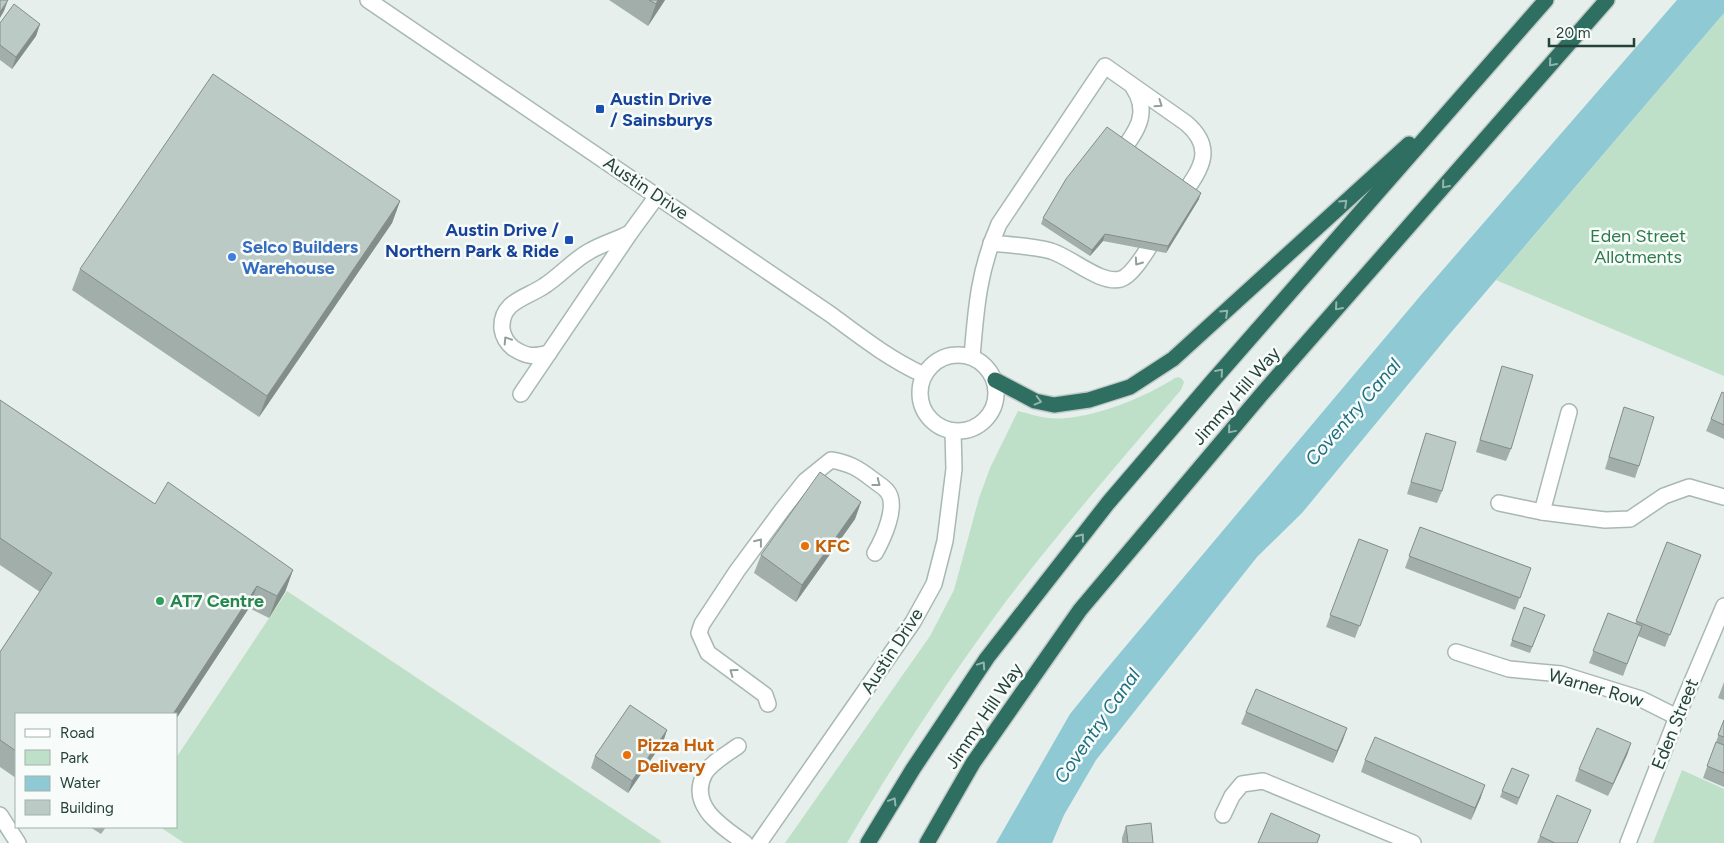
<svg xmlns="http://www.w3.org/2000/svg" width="1724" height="843" font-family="Figtree,sans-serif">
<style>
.green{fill:#bfe0c8}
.water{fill:#8ec9d4}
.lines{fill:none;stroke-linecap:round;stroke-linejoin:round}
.minor-casing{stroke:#a8b8b2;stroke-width:18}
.highway-casing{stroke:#c2cac8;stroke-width:18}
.minor{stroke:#fff;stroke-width:15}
.highway{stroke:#2f6f62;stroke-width:15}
.wall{fill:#a1aea9}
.shaded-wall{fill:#838d89}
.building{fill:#bbcac4;stroke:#838d89}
.oneway{stroke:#93b5ae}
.oneway2{stroke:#92a09c}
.transit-dot{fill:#1a4fb4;stroke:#f7fbf9;stroke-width:2}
.shop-dot{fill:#3f7fe0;stroke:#f7fbf9;stroke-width:2}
.food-dot{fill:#e8710a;stroke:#f7fbf9;stroke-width:2}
.leisure-dot{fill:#2e9e5b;stroke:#f7fbf9;stroke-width:2}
.labels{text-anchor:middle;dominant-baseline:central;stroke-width:5;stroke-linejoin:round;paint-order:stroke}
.transit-label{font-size:18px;font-weight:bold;fill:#164399;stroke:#f7fbf9;text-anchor:start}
.street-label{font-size:18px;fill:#24423a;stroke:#f7fbf9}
.park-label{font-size:18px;fill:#2d7a4b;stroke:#f7fbf9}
.shop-label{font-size:18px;font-weight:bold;fill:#366cbe;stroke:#f7fbf9;text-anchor:start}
.food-label{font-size:18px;font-weight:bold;fill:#c56008;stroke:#f7fbf9;text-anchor:start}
.leisure-label{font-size:18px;font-weight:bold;fill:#27864d;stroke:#f7fbf9;text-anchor:start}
.water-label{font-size:19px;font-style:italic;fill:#1c6f80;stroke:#f7fbf9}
</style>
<rect width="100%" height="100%" fill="#e6efeb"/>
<g class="green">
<polygon points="1724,13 1724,376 1496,280"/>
<path d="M1179,377L1182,379L1184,382L1181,390C1122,459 1062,528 1007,600C949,678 896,759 847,843H785L930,636L954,590L979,498L990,468L1018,411C1028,413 1038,417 1048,418C1086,422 1144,398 1175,378Z"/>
<polygon points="287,591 661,841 660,843 184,843 160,827 176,827 176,758"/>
<polygon points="1682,770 1724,789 1724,843 1653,843"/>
</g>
<polygon class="water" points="1677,0 1724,0 1724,13 1448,336 1302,513 1257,557 1096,760 1064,815 1052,843 996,843 1070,714 1104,672 1421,295"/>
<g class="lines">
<g class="minor-casing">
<g id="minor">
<path d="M368,0L830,314C861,337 889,359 924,375"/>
<path d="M1117,158C1134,134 1152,115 1133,87"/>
<path d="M991,243C1010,245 1032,246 1051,251C1071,257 1101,285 1121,279C1134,275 1151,243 1159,232"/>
<path d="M549,353C533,357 527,357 513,348C507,343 503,336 502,329C500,301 527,298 544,286C560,276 573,260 590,251C602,244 616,240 628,234"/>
<circle cx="958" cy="393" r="38"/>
<path d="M972,357C976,307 979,269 999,224L1105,66L1186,123C1219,151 1197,173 1178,202"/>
<polyline points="521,394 630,233 657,196"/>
<polyline points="1499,503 1542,512 1605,520 1630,519 1664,496 1689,487 1724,497"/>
<polyline points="1542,512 1569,412"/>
<polyline points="1456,652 1509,669 1561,674 1641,699 1677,717"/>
<path d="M768,704L765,695L708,653L699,633L702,624L737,571L782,510L805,481L831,460C849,463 858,468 872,479C877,483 884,487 887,491C899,505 883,539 875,553"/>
<path d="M738,746C727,754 712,762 705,773C687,806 723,827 745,843"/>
<polyline points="0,815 18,843"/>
<polyline points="1223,815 1232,796 1242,784 1263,781 1413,843"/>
<polyline points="759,843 913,622 934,584 945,541 954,469 953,431"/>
<polyline points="1628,843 1677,717 1724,606"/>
</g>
</g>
<g class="highway-casing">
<g id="highway">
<polyline points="995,380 1035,401 1054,405 1089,400 1130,387 1173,359 1409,144"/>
<polyline points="868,843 913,769 987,658 1108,503 1210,384 1546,0"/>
<polyline points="927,843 973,763 1080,610 1261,395 1607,0"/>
</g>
</g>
<use href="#minor" class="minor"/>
<use href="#highway" class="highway"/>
</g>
<g class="wall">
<polygon points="609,0 665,0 648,26"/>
<polygon points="0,23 40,24 36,36 12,69 0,60"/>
<polygon points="1199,199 1166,253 1103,241 1090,256 1041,224 1043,218"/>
<polygon points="400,201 392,223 259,417 72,290 80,269"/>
<polygon points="1502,366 1511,449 1506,461 1476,452"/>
<polygon points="1724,393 1724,439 1706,431 1711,419"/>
<polygon points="0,400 155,504 293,570 285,592 269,618 249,608 176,719 176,714 16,714 16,778 0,767 0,652 40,592 0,565"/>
<polygon points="1624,407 1639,466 1635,478 1605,469"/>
<polygon points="1426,433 1442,491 1437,503 1407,494"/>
<polygon points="861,502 855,519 796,602 754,573 761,555"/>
<polygon points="1420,527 1531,568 1515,610 1405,568"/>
<polygon points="1359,539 1388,550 1355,638 1326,627"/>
<polygon points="1667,542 1701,555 1665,647 1638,636 1623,676 1589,663 1608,613 1635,624"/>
<polygon points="1524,607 1545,615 1530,653 1510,646"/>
<polygon points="1724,682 1724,700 1718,698"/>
<polygon points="1246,712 1347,728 1333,763 1241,724"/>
<polygon points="1724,720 1724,787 1703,778"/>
<polygon points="667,730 663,742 628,793 591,768 595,756"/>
<polygon points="1631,743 1627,755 1608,796 1575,781 1579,769"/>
<polygon points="1365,760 1481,797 1471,820 1361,772"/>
<polygon points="1512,768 1529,775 1517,805 1500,797"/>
<polygon points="1591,810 1577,843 1537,843 1540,836"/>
<polygon points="1126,826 1153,843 1122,843 1122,838"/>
<polygon points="90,827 106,827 101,834"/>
</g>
<g class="shaded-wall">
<polygon points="8,0 4,11 0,18 0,12"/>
<polygon points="658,0 665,0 648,26 656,4"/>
<polygon points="40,24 36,36 12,69 16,57"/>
<polygon points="1201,193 1199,199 1166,253 1168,246"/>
<polygon points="400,201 392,223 259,417 267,396"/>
<polygon points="1105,234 1103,241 1090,256 1092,250"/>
<polygon points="861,502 855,519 796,602 802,585"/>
<polygon points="293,570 285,592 269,618 277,596"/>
<polygon points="257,586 249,608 176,719 176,714 173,714"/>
<polygon points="1347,728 1343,740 1333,763 1337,751"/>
<polygon points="667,730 663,742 628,793 632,781"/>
<polygon points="1631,743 1627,755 1608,796 1613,784"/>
<polygon points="1485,785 1481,797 1471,820 1475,808"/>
</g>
<g class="building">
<polygon points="0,0 8,0 0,12"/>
<polygon points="649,0 658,0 656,4"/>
<polygon points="14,4 40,24 16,57 0,45 0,23"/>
<polygon points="213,74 400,201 267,396 80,269"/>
<polygon points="1107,127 1201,193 1168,246 1105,234 1092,250 1043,218 1066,179"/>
<polygon points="1502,366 1533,375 1511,449 1480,440"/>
<polygon points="1722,392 1724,393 1724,425 1711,419"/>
<polygon points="0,400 155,504 168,482 293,570 277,596 257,586 173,714 16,714 16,751 0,740 0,652 52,573 0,538"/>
<polygon points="1624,407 1654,417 1639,466 1609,457"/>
<polygon points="1426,433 1456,442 1442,491 1411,482"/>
<polygon points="820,472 861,502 802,585 761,555"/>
<polygon points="1420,527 1531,568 1520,598 1409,556"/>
<polygon points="1359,539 1388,550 1360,626 1330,615"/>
<polygon points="1667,542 1701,555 1670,635 1636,621"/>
<polygon points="1524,607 1545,615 1532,647 1512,640"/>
<polygon points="1608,613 1642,626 1627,664 1593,651"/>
<polygon points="1256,689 1347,728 1337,751 1246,712"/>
<polygon points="630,705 667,730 632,781 595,756"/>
<polygon points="1724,720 1724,737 1718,735"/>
<polygon points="1597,728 1631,743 1613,784 1579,769"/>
<polygon points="1375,737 1485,785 1475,808 1365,760"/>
<polygon points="1716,742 1724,745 1724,773 1707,766"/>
<polygon points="1512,768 1529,775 1519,798 1502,791"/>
<polygon points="1557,795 1591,810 1577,843 1555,843 1540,836"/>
<polygon points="1271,813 1320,835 1317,843 1258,843"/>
<polygon points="1151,823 1153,843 1128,843 1126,826"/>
</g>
<defs><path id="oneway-chevron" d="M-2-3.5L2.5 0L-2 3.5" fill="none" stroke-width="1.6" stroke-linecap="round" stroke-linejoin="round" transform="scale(1.25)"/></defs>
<g class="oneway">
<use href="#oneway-chevron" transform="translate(1552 63) rotate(131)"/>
<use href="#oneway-chevron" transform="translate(1445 185) rotate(131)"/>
<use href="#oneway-chevron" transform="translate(1344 203) rotate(-43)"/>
<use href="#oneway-chevron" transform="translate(1338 307) rotate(131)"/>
<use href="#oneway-chevron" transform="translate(1225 313) rotate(-43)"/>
<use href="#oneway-chevron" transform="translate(1220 372) rotate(-49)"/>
<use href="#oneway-chevron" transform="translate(1038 401) rotate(15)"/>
<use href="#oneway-chevron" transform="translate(1231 430) rotate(130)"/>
<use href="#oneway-chevron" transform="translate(1081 537) rotate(-52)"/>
<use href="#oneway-chevron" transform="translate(982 665) rotate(-56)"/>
<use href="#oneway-chevron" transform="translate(893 801) rotate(-59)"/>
</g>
<g class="oneway2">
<use href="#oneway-chevron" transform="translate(1159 104) rotate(35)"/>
<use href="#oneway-chevron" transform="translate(1138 262) rotate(125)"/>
<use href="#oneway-chevron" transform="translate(507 340) rotate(-123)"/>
<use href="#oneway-chevron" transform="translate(877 483) rotate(38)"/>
<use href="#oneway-chevron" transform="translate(759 542) rotate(-52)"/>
<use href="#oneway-chevron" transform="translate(733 672) rotate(-144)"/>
</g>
<g class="transit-dot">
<rect x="595" y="104" width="10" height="10" rx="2.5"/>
<rect x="564" y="235" width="10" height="10" rx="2.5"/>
</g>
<circle class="shop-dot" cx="232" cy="257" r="5"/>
<g class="food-dot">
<circle cx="805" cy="546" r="5"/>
<circle cx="627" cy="755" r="5"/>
</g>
<circle class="leisure-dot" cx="160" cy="601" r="5"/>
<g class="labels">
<g class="transit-label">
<text x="610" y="99">Austin Drive<tspan x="610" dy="21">/ Sainsburys</tspan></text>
<text x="559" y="230" text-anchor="end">Austin Drive /<tspan x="559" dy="21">Northern Park &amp; Ride</tspan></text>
</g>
<g class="street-label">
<text transform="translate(646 188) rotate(34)">Austin Drive</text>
<text transform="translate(1236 396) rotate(-49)">Jimmy Hill Way</text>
<text transform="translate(892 651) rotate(-57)">Austin Drive</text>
<text transform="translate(1596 688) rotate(16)">Warner Row</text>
<text transform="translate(984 716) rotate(-56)">Jimmy Hill Way</text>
<text transform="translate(1675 724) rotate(-68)">Eden Street</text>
</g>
<g class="park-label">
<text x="1638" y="236">Eden Street<tspan x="1638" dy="21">Allotments</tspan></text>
</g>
<g class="shop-label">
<text x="242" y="247">Selco Builders<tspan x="242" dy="21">Warehouse</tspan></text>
</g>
<g class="food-label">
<text x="815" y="546">KFC</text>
<text x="637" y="745">Pizza Hut<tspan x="637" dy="21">Delivery</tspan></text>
</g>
<g class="leisure-label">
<text x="170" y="601">AT7 Centre</text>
</g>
<g class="water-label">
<text transform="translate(1353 412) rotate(-49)">Coventry Canal</text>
<text transform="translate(1097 726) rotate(-55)">Coventry Canal</text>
</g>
</g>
<rect x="15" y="713" width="162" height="115" fill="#f7fbf9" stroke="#a3b1ad"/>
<rect x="25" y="729" width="25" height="8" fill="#ffffff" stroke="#a3b1ad"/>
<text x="60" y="738" font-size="15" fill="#24423a">Road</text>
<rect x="25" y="750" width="25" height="15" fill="#bfe0c8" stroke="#a3b1ad"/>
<text x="60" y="763" font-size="15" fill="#24423a">Park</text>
<rect x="25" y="776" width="25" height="15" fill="#8ec9d4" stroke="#a3b1ad"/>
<text x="60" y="788" font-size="15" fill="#24423a">Water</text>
<rect x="25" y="800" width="25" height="15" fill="#bbcac4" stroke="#a3b1ad"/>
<text x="60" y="813" font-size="15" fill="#24423a">Building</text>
<path d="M1549 38v8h85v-8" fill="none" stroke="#24423a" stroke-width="2.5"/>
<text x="1556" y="38" font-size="15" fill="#24423a" stroke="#f7fbf9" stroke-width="4" paint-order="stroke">20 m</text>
</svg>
